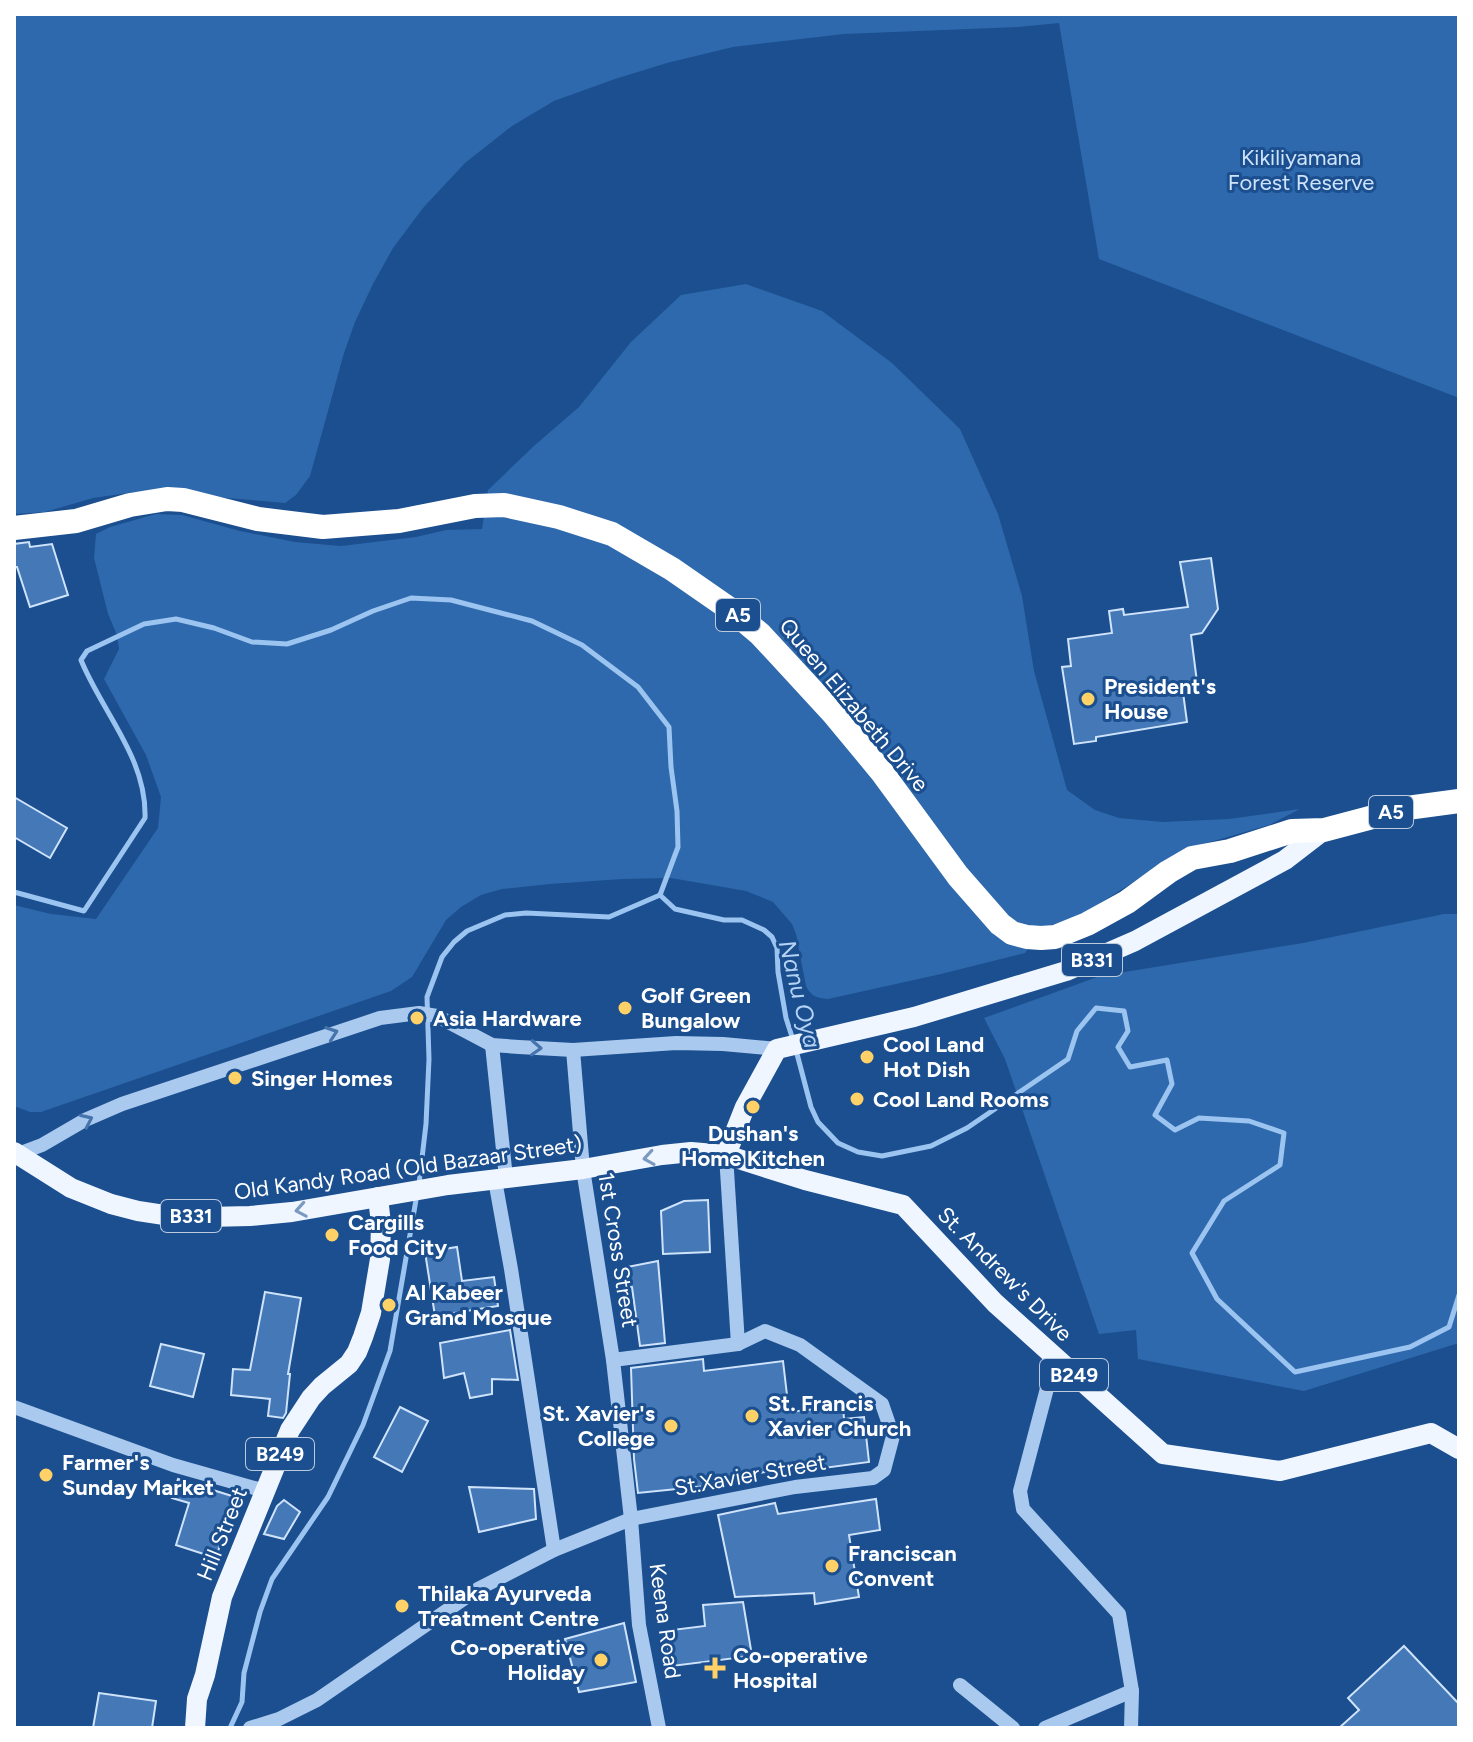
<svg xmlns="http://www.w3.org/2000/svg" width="1473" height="1742" font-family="Figtree,sans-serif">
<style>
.green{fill:#2e69ad}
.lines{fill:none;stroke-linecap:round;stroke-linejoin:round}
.stream{stroke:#9cc4f0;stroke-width:5}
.building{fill:#4478b7;stroke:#cfe3fa;stroke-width:2}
.minor{stroke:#a9c9ee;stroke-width:14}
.major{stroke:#f0f6ff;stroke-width:20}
.highway{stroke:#fff;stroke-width:24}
.oneway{stroke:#4674ac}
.oneway2{stroke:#7b9ac1}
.poi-dot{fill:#ffd166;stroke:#1b4f8f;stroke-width:3}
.labels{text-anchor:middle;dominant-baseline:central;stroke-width:6;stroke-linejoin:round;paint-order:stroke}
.shield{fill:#1b4f8f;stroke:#bbcadd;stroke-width:2}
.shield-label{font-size:20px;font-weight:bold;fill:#fff}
.park-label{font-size:22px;fill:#cfe3fa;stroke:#1b4f8f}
.poi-label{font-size:22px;font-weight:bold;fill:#fff;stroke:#1b4f8f;text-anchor:start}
.street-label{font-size:22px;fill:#fff;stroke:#1b4f8f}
.water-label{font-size:24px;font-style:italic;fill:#b5d3f5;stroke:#1b4f8f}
</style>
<rect width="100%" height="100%" fill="#1b4f8f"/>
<g class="green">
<polygon points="14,14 1459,14 1459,398 1099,259 1059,23 1018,27 844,34 733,47 667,63 615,79 554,101 512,126 465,163 423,208 393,248 373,284 355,322 344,353 310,476 296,495 285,503 160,492 135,492 93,498 45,512 14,514"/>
<path d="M746,284L822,311L892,363L960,429L998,514L1022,596L1034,671L1067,790L1095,810L1119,818L1163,822L1229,819L1300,809L1269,825L1186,849L1089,910L1066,921L1044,927L1025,953L941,974L828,999C816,998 811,996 806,986L796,934L792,924L773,902L746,891L671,878L622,879L550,884L502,889L481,895L461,907L446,920L412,977L391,991L41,1112H30L14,1106V905L51,914L96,919L158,828L161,797L146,755L104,679L119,649L117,635L108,614L94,558L96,534L110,527L156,514L182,515L240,531L295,542L341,546L416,537L446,530L482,529L488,490L535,445L579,407L631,342L681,295Z"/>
<polygon points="1444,914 1459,914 1459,1343 1304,1391 1138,1359 1136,1330 1099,1334 1005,1059 984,1018 1100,976 1303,943"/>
</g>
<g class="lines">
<g class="stream">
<path d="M14,892L84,911L145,818C147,758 102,712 81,660L87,651L144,624L176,619L214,628L252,642L287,644L331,630L373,611L411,598L451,600L532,621L582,645L638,687L669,727L671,767L677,811L678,847L660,895"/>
<polyline points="660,895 675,909 724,920 742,920 764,930 772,937 777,948 778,972 786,1018 793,1040"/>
<polyline points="796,1050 811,1107 818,1122 838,1143 858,1152 882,1156 931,1146 967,1128 1068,1059 1077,1031 1096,1008 1124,1011 1128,1031 1118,1047 1130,1067 1167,1060 1172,1084 1155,1115 1175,1130 1199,1118 1249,1121 1284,1133 1280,1165 1224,1201 1192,1253 1217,1299 1295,1372 1410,1347 1449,1327 1459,1295"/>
<polyline points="419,1184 426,1124 429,1059 427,997 442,957 454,942 467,931 505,915 526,913 609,917 660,895"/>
<polyline points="230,1728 242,1702 244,1673 260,1612 272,1579 328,1497 363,1425 390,1351 417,1194"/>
</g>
</g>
<g class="building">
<polygon points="29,542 30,547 52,544 68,595 30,607 17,567 14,567 14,544"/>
<polygon points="1211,558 1218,609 1202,633 1191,635 1197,682 1182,685 1187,722 1096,737 1096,741 1074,744 1062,667 1071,666 1068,639 1112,633 1109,611 1123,609 1124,615 1188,607 1180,562"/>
<polygon points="14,797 67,828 50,858 14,837"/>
<polygon points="708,1200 710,1252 663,1254 661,1211 684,1201"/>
<polygon points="457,1247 462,1281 494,1277 498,1306 435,1316 425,1252"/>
<polygon points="658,1261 665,1343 640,1346 632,1287 623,1285 622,1268"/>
<polygon points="265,1292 301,1298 288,1374 290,1374 286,1413 283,1418 268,1416 270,1399 231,1395 233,1369 250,1370"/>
<polygon points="510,1330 518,1380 492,1379 492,1394 470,1398 464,1373 444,1378 440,1343"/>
<polygon points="161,1344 204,1354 193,1397 150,1386"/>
<polygon points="703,1359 704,1371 783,1361 789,1412 843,1406 844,1419 864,1417 869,1462 809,1470 808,1466 715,1479 716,1485 638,1493 634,1459 631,1368"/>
<polygon points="400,1407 428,1421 402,1472 374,1457"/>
<polygon points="178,1479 235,1497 216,1558 176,1545 189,1503 172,1498"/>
<polygon points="469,1487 534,1489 536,1519 479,1532"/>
<polygon points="876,1499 880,1530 849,1535 859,1597 815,1604 814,1593 735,1597 718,1515 775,1503 778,1514"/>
<polygon points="284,1500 300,1512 284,1539 264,1534 277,1506"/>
<polygon points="743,1602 752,1656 672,1666 664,1631 705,1626 703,1605"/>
<polygon points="624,1623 636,1682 579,1692 565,1639"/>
<polygon points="1404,1646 1459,1704 1459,1728 1339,1728 1359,1710 1348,1698"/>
<polygon points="99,1693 156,1701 152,1728 93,1728"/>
</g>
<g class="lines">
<g class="minor">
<polyline points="492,1045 506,1178"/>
<polyline points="573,1050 583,1169 613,1360 631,1519 639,1625 659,1728"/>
<polyline points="18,1154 42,1145 85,1120 122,1104 380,1018 419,1013 437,1016 492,1045 519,1047 573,1050 676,1043 723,1044 777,1049"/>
<polyline points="726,1155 738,1344"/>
<polyline points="495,1180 511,1269 554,1550"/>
<polyline points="1055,1358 1020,1491 1023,1509 1119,1614 1132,1691 1131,1728"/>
<polyline points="14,1407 173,1465 265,1491"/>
<polyline points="960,1685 1013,1728"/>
<polyline points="250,1728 279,1719 317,1700 478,1589 554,1550 631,1519 795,1487 873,1478 884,1470 893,1436 882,1404 800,1345 765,1331 738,1344 613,1360"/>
<polyline points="1045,1728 1132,1691"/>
</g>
<g class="major">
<polyline points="14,1152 71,1188 111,1204 138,1211 171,1216 208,1217 250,1216 292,1212 448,1185 583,1169 662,1155 691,1152 726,1155 805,1180 903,1205 995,1303 1163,1454 1280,1471 1431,1433 1459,1449"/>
<polyline points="726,1155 745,1107 777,1049 914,1017 1066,971 1135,941 1250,879 1285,860 1324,830"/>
<polyline points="195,1728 197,1699 205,1675 222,1597 290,1430 311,1398 322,1386 349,1364 357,1352 363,1337 371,1313 380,1259 381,1224 378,1197"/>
</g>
<polyline class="highway" points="14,528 76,521 130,505 167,499 183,500 258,519 323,527 399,521 475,506 504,505 559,517 612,534 672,569 734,612 760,634 833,713 881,771 958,876 1000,924 1012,933 1027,937 1041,938 1055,937 1087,924 1127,902 1168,872 1192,858 1230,851 1292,831 1324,830 1407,808 1459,801"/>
</g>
<defs><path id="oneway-chevron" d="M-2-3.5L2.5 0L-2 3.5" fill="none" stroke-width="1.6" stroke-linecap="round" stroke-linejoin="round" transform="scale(2)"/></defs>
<g class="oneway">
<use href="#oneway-chevron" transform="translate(332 1033) rotate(-19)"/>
<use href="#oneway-chevron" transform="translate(536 1048) rotate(3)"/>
<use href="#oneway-chevron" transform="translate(87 1120) rotate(-25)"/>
</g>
<g class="oneway2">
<use href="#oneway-chevron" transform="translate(649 1158) rotate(171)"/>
<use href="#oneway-chevron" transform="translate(301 1210) rotate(170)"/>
</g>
<g class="poi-dot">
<circle cx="1088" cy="699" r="8"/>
<circle cx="625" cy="1008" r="8"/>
<circle cx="417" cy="1018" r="8"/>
<circle cx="867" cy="1057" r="8"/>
<circle cx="235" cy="1078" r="8"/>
<circle cx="857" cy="1099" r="8"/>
<circle cx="753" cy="1107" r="8"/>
<circle cx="332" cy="1235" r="8"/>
<circle cx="389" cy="1305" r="8"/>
<circle cx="752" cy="1416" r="8"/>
<circle cx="671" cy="1426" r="8"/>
<circle cx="46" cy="1475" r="8"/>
<circle cx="832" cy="1566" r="8"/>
<circle cx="402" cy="1606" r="8"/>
<circle cx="601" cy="1660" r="8"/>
<path d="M711 1656h8v8h8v8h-8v8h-8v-8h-8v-8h8z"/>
</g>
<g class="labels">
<g class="shield">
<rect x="716" y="599" width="44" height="32" rx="6"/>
<rect x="1369" y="796" width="44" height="32" rx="6"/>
<rect x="1062" y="944" width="60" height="32" rx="6"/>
<rect x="161" y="1200" width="60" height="32" rx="6"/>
<rect x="1040" y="1359" width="68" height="32" rx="6"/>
<rect x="246" y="1438" width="68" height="32" rx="6"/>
</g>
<g class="shield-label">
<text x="738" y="615">A5</text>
<text x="1391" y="812">A5</text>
<text x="1092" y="960">B331</text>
<text x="191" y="1216">B331</text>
<text x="1074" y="1375">B249</text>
<text x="280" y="1454">B249</text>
</g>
<g class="park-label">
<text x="1301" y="157">Kikiliyamana<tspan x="1301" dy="25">Forest Reserve</tspan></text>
</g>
<g class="poi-label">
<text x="1104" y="686">President's<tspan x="1104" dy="25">House</tspan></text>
<text x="641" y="995">Golf Green<tspan x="641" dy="25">Bungalow</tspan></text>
<text x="433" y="1018">Asia Hardware</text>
<text x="883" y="1044">Cool Land<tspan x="883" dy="25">Hot Dish</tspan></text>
<text x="251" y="1078">Singer Homes</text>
<text x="873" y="1099">Cool Land Rooms</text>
<text x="753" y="1133" text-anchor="middle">Dushan's<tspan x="753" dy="25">Home Kitchen</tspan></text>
<text x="348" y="1222">Cargills<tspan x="348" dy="25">Food City</tspan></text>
<text x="405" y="1292">Al Kabeer<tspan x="405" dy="25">Grand Mosque</tspan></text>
<text x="768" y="1403">St. Francis<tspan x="768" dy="25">Xavier Church</tspan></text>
<text x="655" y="1413" text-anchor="end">St. Xavier's<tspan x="655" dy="25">College</tspan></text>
<text x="62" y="1462">Farmer's<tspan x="62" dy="25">Sunday Market</tspan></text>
<text x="848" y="1553">Franciscan<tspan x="848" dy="25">Convent</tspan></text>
<text x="418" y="1593">Thilaka Ayurveda<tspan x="418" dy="25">Treatment Centre</tspan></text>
<text x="585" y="1647" text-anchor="end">Co-operative<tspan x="585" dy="25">Holiday</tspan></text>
<text x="733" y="1655">Co-operative<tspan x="733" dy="25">Hospital</tspan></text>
</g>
<g class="street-label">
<text transform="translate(854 705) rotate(50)">Queen Elizabeth Drive</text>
<text transform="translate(408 1168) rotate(-8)">Old Kandy Road (Old Bazaar Street)</text>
<text transform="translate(618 1250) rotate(81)">1st Cross Street</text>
<text transform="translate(1005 1274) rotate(45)">St. Andrew's Drive</text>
<text transform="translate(750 1475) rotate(-10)">St.Xavier Street</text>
<text transform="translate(222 1534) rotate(-68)">Hill Street</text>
<text transform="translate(665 1621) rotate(82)">Keena Road</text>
</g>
<g class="water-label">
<text transform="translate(800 994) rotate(76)">Nanu Oya</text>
</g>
</g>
<rect width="1473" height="1742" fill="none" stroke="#ffffff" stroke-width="32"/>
</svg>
